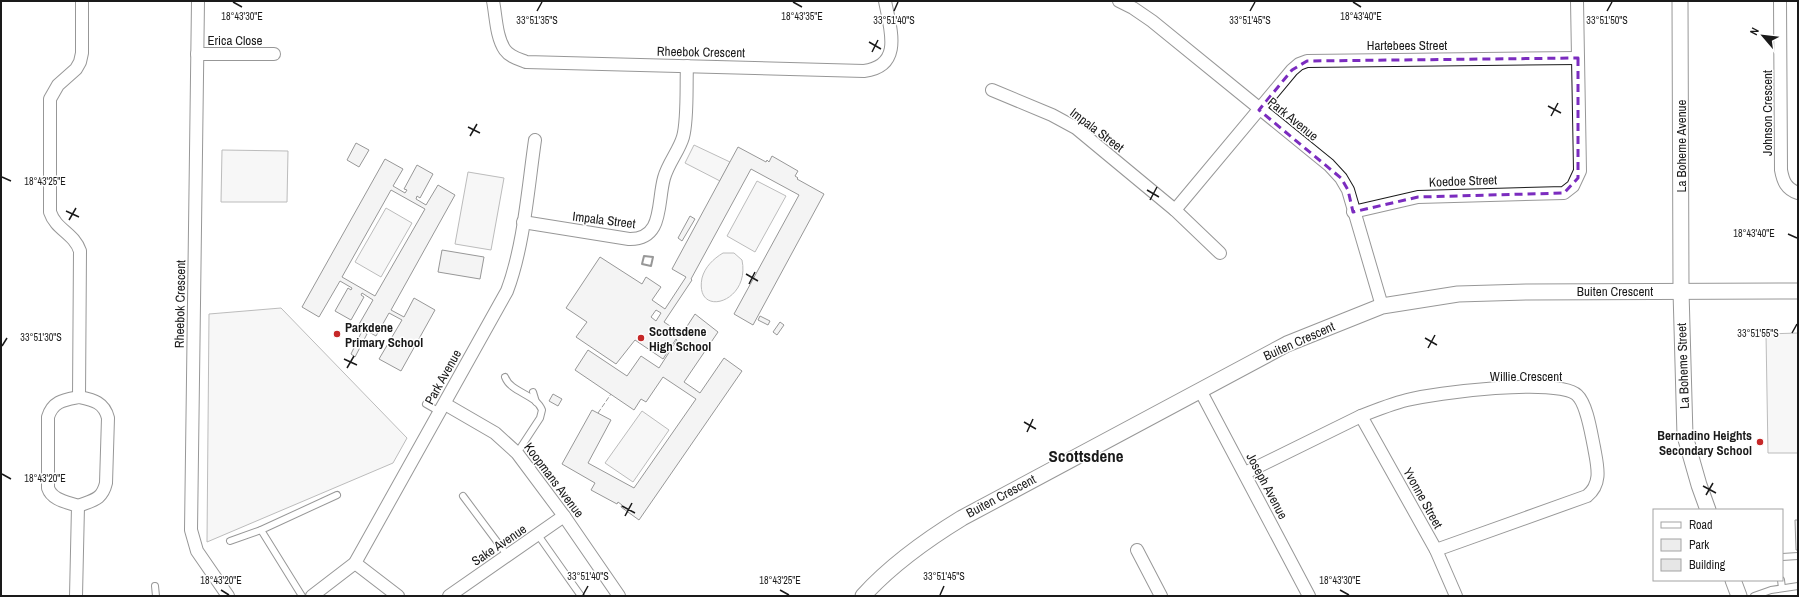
<svg xmlns="http://www.w3.org/2000/svg" width="1799" height="597" font-family="'Archivo Narrow',sans-serif">
<style>
.green{fill:#ededed;stroke:#6a6a6a}
.building{fill:#e6e6e6;stroke:#1a1a1a;fill-rule:evenodd}
.lines{fill:none;stroke-linecap:round;stroke-linejoin:round}
.service-casing{stroke:#1a1a1a;stroke-width:8}
.minor-casing{stroke:#1a1a1a;stroke-width:14}
.tertiary-casing{stroke:#1a1a1a;stroke-width:17}
.service{stroke:#fff;stroke-width:6}
.minor{stroke:#fff;stroke-width:12}
.tertiary{stroke:#fff;stroke-width:15}
.fence{stroke:#1a1a1a;stroke-width:1;stroke-dasharray:5 2;stroke-linecap:butt}
.wall{stroke:#1a1a1a;stroke-width:2}
.marked{fill:none;stroke:#7b2cbf;stroke-width:3;stroke-dasharray:8 5;stroke-linejoin:round}
.ticks{fill:none;stroke:#1a1a1a;stroke-width:1.5}
.poi-dot{fill:#c62828;stroke:#fff;stroke-width:1.5}
.labels{text-anchor:middle;dominant-baseline:central;stroke-width:3;stroke-linejoin:round;paint-order:stroke}
.street-label{font-size:13px;fill:#1a1a1a;stroke:#fff}
.poi-label{font-size:13px;font-weight:bold;fill:#1a1a1a;stroke:#fff;text-anchor:start}
.district-label{font-size:17px;font-weight:bold;fill:#1a1a1a;stroke:#fff}
.ticks-label{font-size:10px;text-anchor:middle;fill:#1a1a1a;stroke:#fff;stroke-width:3;stroke-linejoin:round;paint-order:stroke}
</style>
<rect width="100%" height="100%" fill="#fff"/>
<g class="green">
<polygon points="694,145 730,162 720,181 685,163"/>
<polygon points="222,150 288,151 287,202 221,202"/>
<polygon points="468,172 504,178 491,250 455,244"/>
<polygon points="757,181 786,196 755,252 727,236"/>
<polygon points="386,208 412,223 381,277 355,262"/>
<path d="M723,253H734L742,260C751,303 694,319 702,278C705,267 713,259 723,253Z"/>
<polygon points="281,308 407,438 393,463 207,542 209,314"/>
<polygon points="1798,333 1798,453 1768,453 1766,334"/>
<polygon points="642,411 669,430 633,482 605,463"/>
</g>
<g class="building">
<polygon points="356,143 369,150 359,167 347,160"/>
<path d="M738,147L766,162L767,160L769,162L772,156L798,171L795,176L798,178L797,179L824,194L753,325L734,314L799,195L751,169L691,279L692,280L664,322L682,334L695,314L718,332L684,382L700,393L724,358L742,371L639,520L621,507L622,505L618,502L617,504L591,490L595,483L562,464L592,410L611,420L588,463L634,488L696,399L663,377L646,402L641,399L634,410L575,370L588,350L627,376L641,356L659,368L677,340L676,339L663,359L635,340L616,364L576,337L587,322L566,308L600,257L642,284L646,277L661,287L652,300L665,309L686,277L672,269ZM656,310L661,313L656,321L651,317Z"/>
<path d="M385,159L403,169L393,186L405,193L407,190L404,189L417,165L433,174L420,198L417,196L416,199L426,205L438,185L455,195L391,310L404,317L414,298L435,310L401,371L379,359L402,320L389,313L376,336L358,326L373,300L362,293L361,295L364,297L351,320L335,311L348,288L351,290L352,288L340,281L319,317L302,307ZM391,190L425,209L375,296L342,277Z"/>
<polygon points="690,216 695,219 682,241 678,238"/>
<polygon points="442,250 484,257 480,279 438,272"/>
<polygon points="760,316 770,321 768,325 758,320"/>
<polygon points="780,322 784,325 777,335 773,332"/>
<polygon points="362,331 367,334 355,357 351,354"/>
<polygon points="553,394 562,399 558,406 549,401"/>
<polygon points="1795,520 1798,520 1798,550 1796,550"/>
</g>
<g class="lines">
<g class="service-casing">
<g id="service">
<path d="M505,377C511,393 536,394 542,410L540,418L517,453"/>
<polyline points="533,392 536,402"/>
<polyline points="426,404 440,412"/>
<polyline points="463,496 507,555"/>
<polyline points="538,535 581,596"/>
<polyline points="230,541 261,530"/>
<polyline points="1782,557 1798,556"/>
<polyline points="1781,580 1782,588"/>
<polyline points="155,586 156,596"/>
<polyline points="302,596 261,530 337,495"/>
<polyline points="1754,596 1771,590 1798,586"/>
</g>
</g>
<g class="minor-casing">
<g id="minor">
<polyline points="198,1 191,530 197,551 228,596"/>
<path d="M493,1C496,16 496,37 505,50C510,57 519,59 526,62L864,71C904,66 890,28 885,1"/>
<polyline points="1119,1 1133,8 1152,21 1329,165 1341,178 1348,190 1382,306"/>
<path d="M1780,1L1781,170C1783,181 1786,189 1798,193"/>
<polyline points="197,54 274,54"/>
<polyline points="992,90 1052,115 1076,128 1175,210 1220,253"/>
<polyline points="1175,210 1292,70 1299,64 1307,61 1578,58"/>
<polyline points="1353,212 1418,197 1564,193 1573,186 1580,171 1577,1"/>
<path d="M523,222L629,239C664,240 657,203 664,178C668,163 679,151 683,137C688,119 686,85 687,66"/>
<polyline points="1200,390 1309,596"/>
<polyline points="445,404 495,433 517,453 564,516 619,596"/>
<polyline points="1361,416 1436,550 1456,596"/>
<path d="M1245,473L1361,416C1376,410 1391,404 1407,400C1434,393 1558,377 1577,395C1587,404 1591,433 1594,447C1597,465 1603,483 1587,496L1436,550"/>
<path d="M78,506C93,500 102,500 106,483L108,418C104,402 93,400 79,397"/>
<polyline points="1137,550 1161,596"/>
<polyline points="355,563 398,596"/>
<path d="M76,596L78,506C67,502 52,500 48,488V417C53,401 64,400 79,397L80,251C74,233 56,230 50,212V99L58,85L76,69L80,62L82,53V1"/>
<path d="M312,596L355,563L507,291C524,246 528,188 535,140"/>
<polyline points="449,596 564,516"/>
</g>
</g>
<g class="tertiary-casing">
<g id="tertiary">
<polyline points="1680,1 1681,291 1685,436 1699,485 1708,510"/>
<polyline points="1733,580 1739,596"/>
<path d="M863,596C892,564 926,540 962,518L1287,344L1382,306L1458,294L1526,292L1798,291"/>
</g>
</g>
<use href="#service" class="service"/>
<use href="#minor" class="minor"/>
<use href="#tertiary" class="tertiary"/>
<polyline class="fence" points="598,413 611,394"/>
<polygon class="wall" points="644,256 653,257 651,266 642,264"/>
</g>
<path d="M0 0H1799V597H0ZM1578,58V178L1564,193L1418,197L1353,212L1348,190L1341,178L1259,110L1292,70L1307,61Z" fill="#fff" fill-opacity=".55" fill-rule="evenodd"/>
<path class="marked" d="M1578,58V178L1564,193L1418,197L1353,212L1348,190L1341,178L1259,110L1292,70L1307,61Z"/>
<path class="ticks" d="M233,2L242,7M793,2L802,7M1353,2L1361,7M537,11L542,2M894,11L898,2M1250,11L1255,2M1607,11L1612,2M869,42L881,49M872,52L878,40M1548,106L1561,113M1551,116L1558,103M468,127L480,133M470,136L477,124M2,177L11,181M1147,190L1159,197M1150,200L1157,187M66,211L79,217M69,220L76,208M1788,234L1797,238M746,274L758,281M749,284L755,272M1792,333L1797,324M1425,338L1437,345M2,346L7,338M1428,348L1435,335M344,359L357,365M347,368L354,356M1024,422L1036,429M1027,432L1033,419M2,474L11,479M1703,486L1716,493M1706,495L1713,483M622,506L635,513M625,516L632,503M221,590L229,595M780,590L789,595M1340,590L1349,595M583,595L588,586M940,595L944,586"/>
<g class="poi-dot">
<circle cx="337" cy="334" r="4"/>
<circle cx="641" cy="338" r="4"/>
<circle cx="1760" cy="442" r="4"/>
</g>
<g class="labels">
<g class="street-label">
<text x="235" y="40">Erica Close</text>
<text x="1407" y="45">Hartebees Street</text>
<text transform="translate(701 52) rotate(1)">Rheebok Crescent</text>
<text transform="translate(1767 113) rotate(-90)">Johnson Crescent</text>
<text transform="translate(1293 119) rotate(39)">Park Avenue</text>
<text transform="translate(1097 130) rotate(37)">Impala Street</text>
<text transform="translate(1681 146) rotate(-90)">La Boheme Avenue</text>
<text transform="translate(1463 181) rotate(-2)">Koedoe Street</text>
<text transform="translate(604 220) rotate(7)">Impala Street</text>
<text x="1615" y="291">Buiten Crescent</text>
<text transform="translate(180 304) rotate(-89)">Rheebok Crescent</text>
<text transform="translate(1299 341) rotate(-24)">Buiten Crescent</text>
<text transform="translate(1683 366) rotate(-92)">La Boheme Street</text>
<text x="1526" y="376">Willie Crescent</text>
<text transform="translate(443 377) rotate(-61)">Park Avenue</text>
<text transform="translate(554 480) rotate(53)">Koopmans Avenue</text>
<text transform="translate(1267 486) rotate(62)">Joseph Avenue</text>
<text transform="translate(1001 496) rotate(-28)">Buiten Crescent</text>
<text transform="translate(1423 498) rotate(61)">Yvonne Street</text>
<text transform="translate(499 545) rotate(-34)">Sake Avenue</text>
</g>
<g class="poi-label">
<text x="345" y="327">Parkdene<tspan x="345" dy="15">Primary School</tspan></text>
<text x="649" y="331">Scottsdene<tspan x="649" dy="15">High School</tspan></text>
<text x="1752" y="435" text-anchor="end">Bernadino Heights<tspan x="1752" dy="15">Secondary School</tspan></text>
</g>
<g class="district-label">
<text x="1086" y="455">Scottsdene</text>
</g>
</g>
<g class="ticks-label">
<text x="242" y="20">18°43'30"E</text>
<text x="802" y="20">18°43'35"E</text>
<text x="1361" y="20">18°43'40"E</text>
<text x="537" y="24">33°51'35"S</text>
<text x="894" y="24">33°51'40"S</text>
<text x="1250" y="24">33°51'45"S</text>
<text x="1607" y="24">33°51'50"S</text>
<text x="45" y="185">18°43'25"E</text>
<text x="1754" y="237">18°43'40"E</text>
<text x="1758" y="337">33°51'55"S</text>
<text x="41" y="341">33°51'30"S</text>
<text x="45" y="482">18°43'20"E</text>
<text x="588" y="580">33°51'40"S</text>
<text x="944" y="580">33°51'45"S</text>
<text x="221" y="584">18°43'20"E</text>
<text x="780" y="584">18°43'25"E</text>
<text x="1340" y="584">18°43'30"E</text>
</g>
<rect width="1799" height="597" fill="none" stroke="#1a1a1a" stroke-width="4"/>
<rect x="1653" y="509" width="130" height="72" fill="#ffffff" stroke="#a3a3a3"/>
<rect x="1661" y="522" width="20" height="6" fill="#ffffff" stroke="#a3a3a3"/>
<text x="1689" y="529" font-size="12" fill="#1a1a1a">Road</text>
<rect x="1661" y="539" width="20" height="12" fill="#ededed" stroke="#a3a3a3"/>
<text x="1689" y="549" font-size="12" fill="#1a1a1a">Park</text>
<rect x="1661" y="559" width="20" height="12" fill="#e6e6e6" stroke="#a3a3a3"/>
<text x="1689" y="569" font-size="12" fill="#1a1a1a">Building</text>
<g transform="translate(1763 36) rotate(298)" stroke="#ffffff" stroke-width="3" paint-order="stroke">
<path d="M0-3L7 15L0 10L-7 15Z" fill="#1a1a1a"/>
<text y="-6" font-size="11" font-weight="bold" text-anchor="middle" fill="#1a1a1a">N</text>
</g>
</svg>
